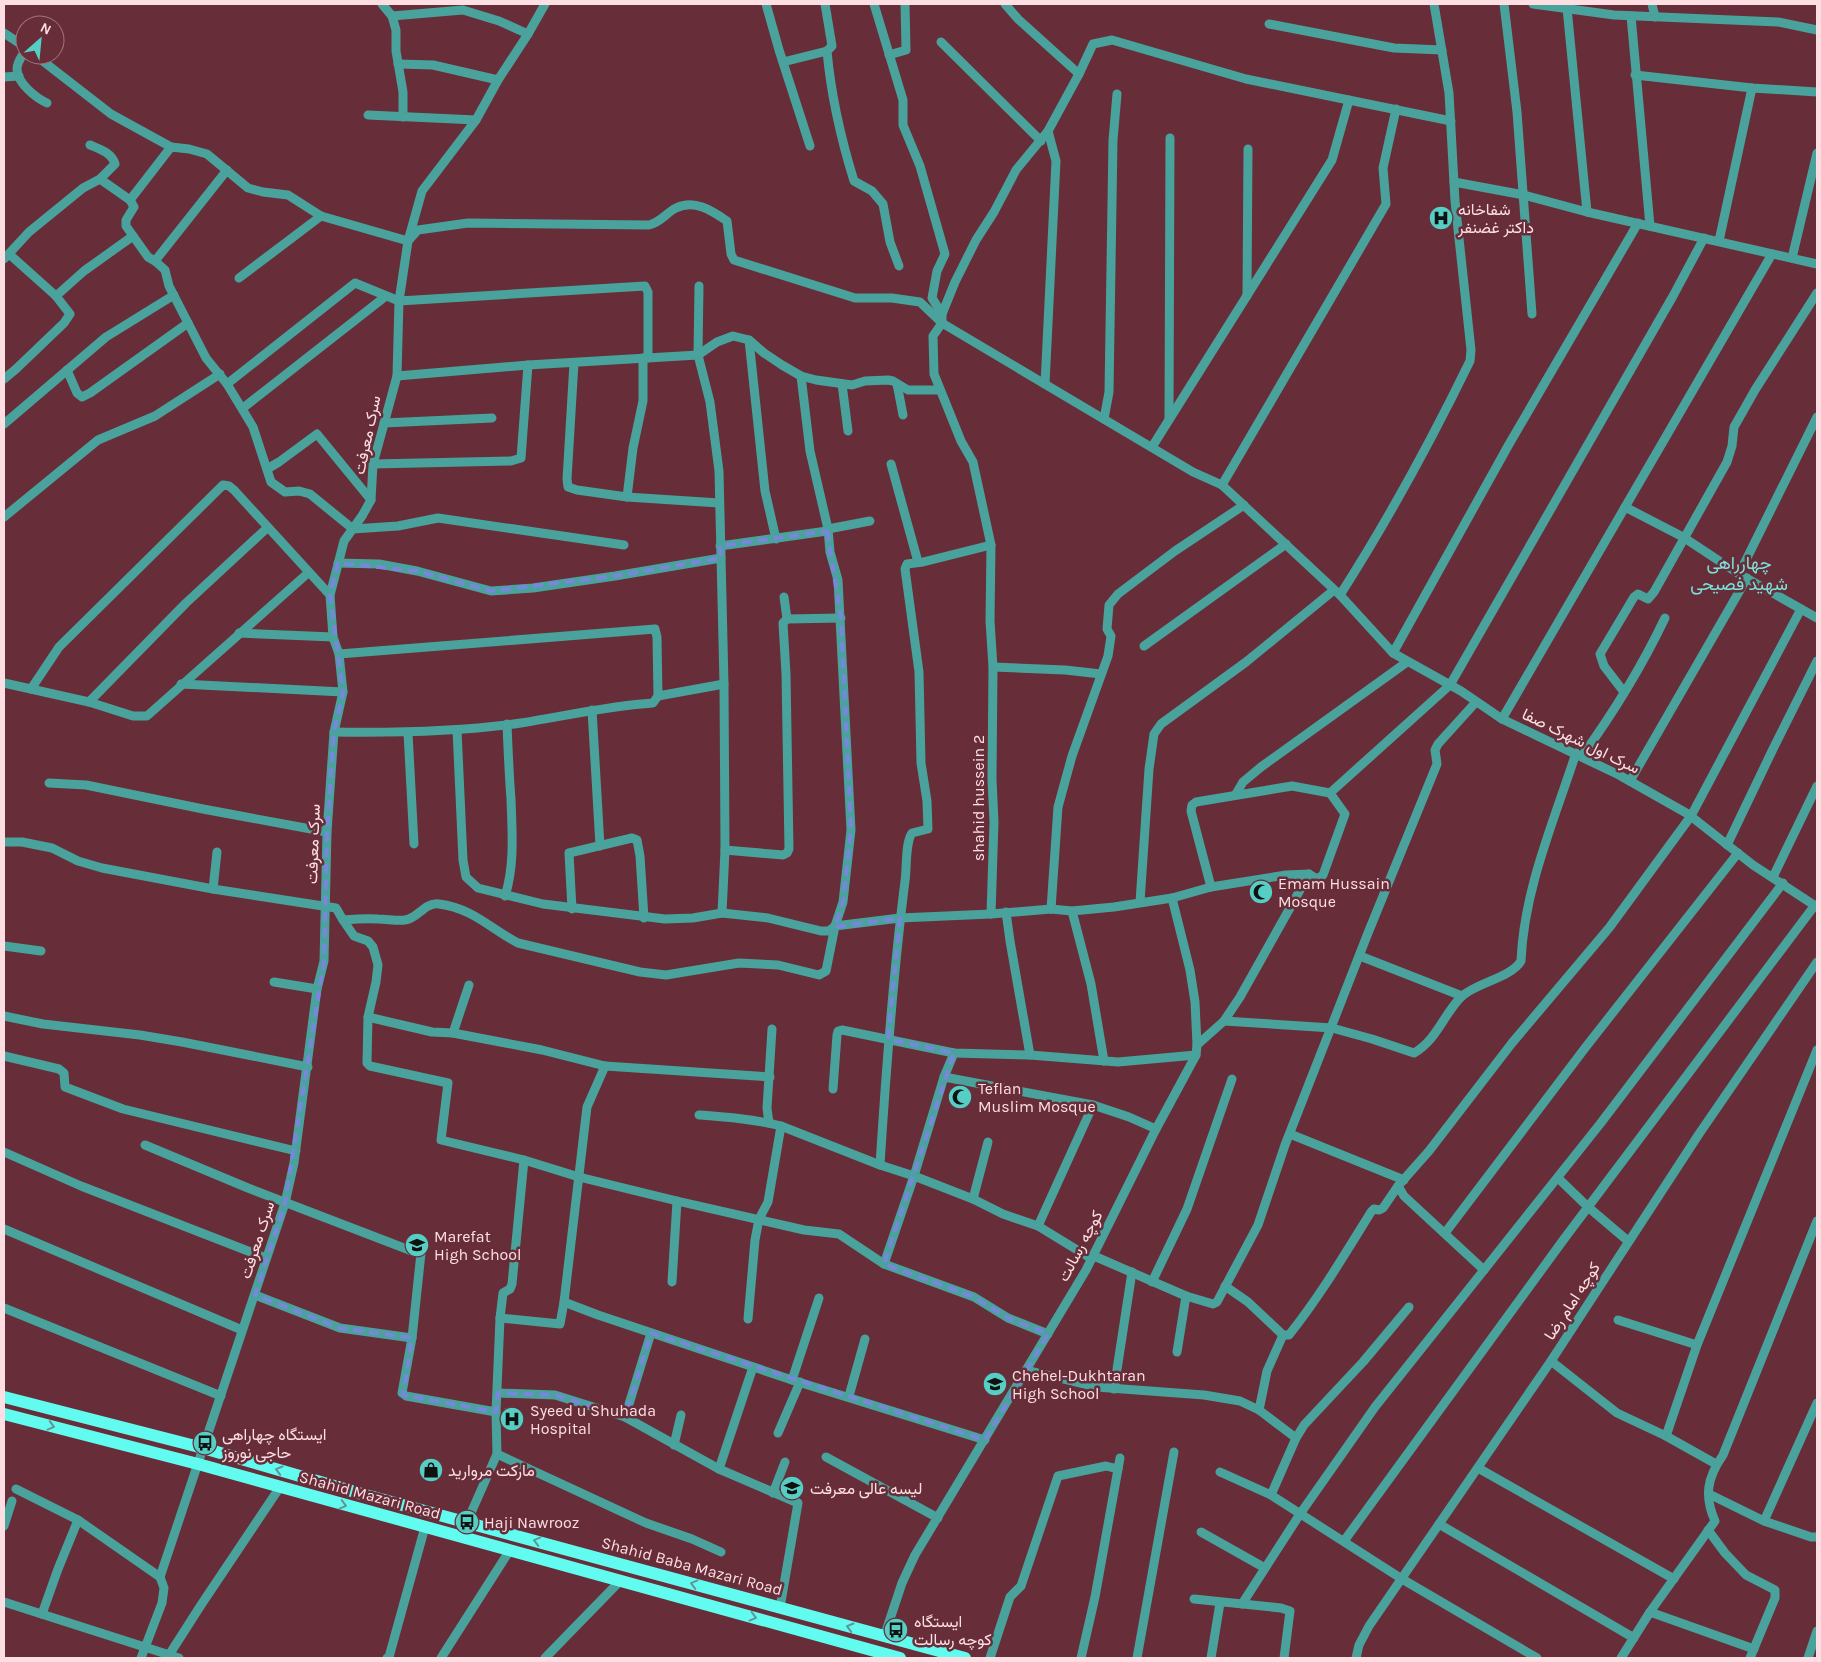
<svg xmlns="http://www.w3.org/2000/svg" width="1821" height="1662" font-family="Karla,Vazirmatn,sans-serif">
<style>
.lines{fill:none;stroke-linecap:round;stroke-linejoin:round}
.minor{stroke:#49a29b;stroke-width:9}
.major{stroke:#61fbf0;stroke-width:12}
.oneway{stroke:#649494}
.marked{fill:none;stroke:#7788dc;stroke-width:4;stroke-dasharray:10 6;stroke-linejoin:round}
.labels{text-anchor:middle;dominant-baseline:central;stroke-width:5;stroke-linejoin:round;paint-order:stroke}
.poi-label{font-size:16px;fill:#fddfe3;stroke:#672d39;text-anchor:start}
.street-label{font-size:16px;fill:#fddfe3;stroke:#672d39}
.neighbourhood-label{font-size:18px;fill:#7ae4db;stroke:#672d39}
</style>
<rect width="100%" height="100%" fill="#672d39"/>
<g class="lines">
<g class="minor">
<polyline points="382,4 392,16 396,30 396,51 403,92 403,117"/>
<polyline points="766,4 779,50 810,146"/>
<path d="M825,4L832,46L827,51C831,95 841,139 854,181L872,191L883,204L890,242L899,266"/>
<polyline points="874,4 903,100 903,125 920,166 945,254 937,271 932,298 942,314 942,323 933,336 934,374 961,441 973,462 991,545 990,621 993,667 992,779 994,822 991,914 1051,909 1072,911 1114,907 1172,898 1211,887 1286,875 1309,874 1317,879 1323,875 1345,814 1330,793 1450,685 1673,296 1704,238"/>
<polyline points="1005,4 1018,19 1079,74"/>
<polyline points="1504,4 1517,112 1532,314"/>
<polyline points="1533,4 1614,15 1778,22 1817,30"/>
<polyline points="1652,4 1655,17"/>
<polyline points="1567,8 1587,212"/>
<polyline points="392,16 463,10 499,21 528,34"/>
<polyline points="1631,16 1650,226"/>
<polyline points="1269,24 1394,48 1442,50"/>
<polyline points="4,33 25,47"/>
<polyline points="941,42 1041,141"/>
<path d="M25,51C22,56 17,62 17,69C17,83 36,98 47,103"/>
<path d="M35,55L111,114L171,147L189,149L207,154L248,188L263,192L288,195L321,216L408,241L418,230L468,223L649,225C661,222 666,213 676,208C695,199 712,211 727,221L731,254L734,260L855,298H892L920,302L942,323L1193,472L1222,485L1340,595L1393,653L1461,691L1502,719L1619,775L1688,814L1753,865L1817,907"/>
<polyline points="889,55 906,50 905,4"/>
<polyline points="783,62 827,51"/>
<polyline points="398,64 433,65 498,80"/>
<polyline points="1635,75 1752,88 1817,92"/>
<polyline points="4,77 19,76"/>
<polyline points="368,115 476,120"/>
<polyline points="100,179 130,200 134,207 126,220 126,226 148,257 155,261 165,270 169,286 206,358 227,384 253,427 271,482 285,492 299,491 310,494 353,529 398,526 438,518 624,545"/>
<polyline points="1454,182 1524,195 1587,212 1817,264"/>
<polyline points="130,200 171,147"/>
<polyline points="1719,241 1752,88"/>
<polyline points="1792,258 1817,153"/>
<path d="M4,259L29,232L83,188L100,179L115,164C112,153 100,149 90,145"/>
<polyline points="155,261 227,170"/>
<polyline points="239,278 321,216"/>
<polyline points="699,286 698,355 710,402 719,471 724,684 725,850 722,913"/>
<polyline points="56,296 84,271 133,236"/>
<polyline points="1247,296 1248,149"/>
<polyline points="942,314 955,282 976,240 994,212 1016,170 1048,131 1079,74 1093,44 1112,40 1246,79 1451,121"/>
<polyline points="749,340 765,491 776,539"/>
<polyline points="574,363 567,479 568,487 577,490 627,497 719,503"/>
<polyline points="67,370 77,393 82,397 90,393 188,323"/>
<polyline points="397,376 528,365 698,355 717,342 733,336 749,340 764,353 782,365 801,376 816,380 852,385 865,381 888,380 893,381 908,390 940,390"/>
<polyline points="4,379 16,369 64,323 70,314 56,296 9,254"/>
<polyline points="227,384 355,283 399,301 645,286 648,292 648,358"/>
<polyline points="842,384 848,431"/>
<polyline points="897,384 903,415"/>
<polyline points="1045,384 1056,161 1048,131"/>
<polyline points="243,408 386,296"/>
<polyline points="1104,419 1109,392 1113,140 1117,94"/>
<polyline points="1169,419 1170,138"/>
<polyline points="384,423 492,418"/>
<polyline points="4,424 106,337 174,295"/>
<polyline points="1152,447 1332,160 1349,100"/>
<polyline points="373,464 511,461 521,458 528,365"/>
<polyline points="891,464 918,562"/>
<polyline points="267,469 279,462 317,434 371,500"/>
<polyline points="1222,485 1386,204 1383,168 1396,109"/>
<polyline points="627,497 633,448 643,401 643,358"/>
<polyline points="1625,507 1683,537 1739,574 1817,618"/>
<polyline points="4,517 98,440 155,416 220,374"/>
<polyline points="828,529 870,521"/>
<polyline points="720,546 827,531"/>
<polyline points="338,563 379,564 417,571 491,591 533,588 615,576 721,558"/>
<polyline points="1739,574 1817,417"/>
<path d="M1340,595C1388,520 1431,441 1470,361L1471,350L1455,201L1449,93L1434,4"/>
<polyline points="784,597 787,619"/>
<polyline points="239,633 333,637"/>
<polyline points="1144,646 1286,544"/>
<polyline points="1393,653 1508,446 1638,223"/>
<polyline points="993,667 1065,670 1101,674"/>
<polyline points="4,683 89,702 133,716 147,716 308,573"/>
<polyline points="181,684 343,692"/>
<polyline points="31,689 59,647 223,485 229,486 234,490 330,595"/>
<polyline points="1624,692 1604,666 1600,654 1634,597 1638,594 1648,599 1654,592 1727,462 1732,446 1734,427 1755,390 1817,293"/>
<polyline points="658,696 724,684"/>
<polyline points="89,702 186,603 267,528"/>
<polyline points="592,710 600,846"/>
<polyline points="1502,719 1772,254"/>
<polyline points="457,730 463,860 466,877 478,888 543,904 665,919 693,918 722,913 768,918 821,931 829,931 835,926 900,918 991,914"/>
<path d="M334,732C397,733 458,732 521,723C565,716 608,706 653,703L658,696L657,637L655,629L339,654"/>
<polyline points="408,733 414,844"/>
<path d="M1582,756C1614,712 1642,666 1665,618"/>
<polyline points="1630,781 1747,578"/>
<polyline points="49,783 86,785 203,809 327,832"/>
<polyline points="1236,794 1243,782 1261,767 1407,662"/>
<path d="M4,842H22L52,848L78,861L102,868L213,889L336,908L343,920C355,919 367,918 378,919C387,919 397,921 405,920C418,919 424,902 439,904C472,908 491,929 518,943L640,972L666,975L739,963L778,965L819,975L826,971L835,926L843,902L851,830L838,580L830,552L828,529L810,451L801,376"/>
<polyline points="1727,845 1773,749 1817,661"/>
<polyline points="725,850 783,855 787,853 789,849 786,674 783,623 787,619 841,618"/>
<polyline points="1773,877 1817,786"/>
<polyline points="1211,887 1191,811 1192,805 1196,802 1292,786 1330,793"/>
<polyline points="213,889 217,852"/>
<path d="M505,896C515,865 512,831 511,799C509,774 508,749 507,724"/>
<polyline points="1172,898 1190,970 1195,1002 1197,1045"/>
<polyline points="1140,902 1149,769 1154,734 1161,724 1246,662 1334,590"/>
<polyline points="572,909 569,853 632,838 637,840 640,856 644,918"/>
<polyline points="1051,909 1058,807 1072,756 1108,656 1111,636 1107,629 1109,605 1118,594 1175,551 1244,505"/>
<polyline points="1072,911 1091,984 1104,1061"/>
<polyline points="1006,912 1010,941 1030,1055"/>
<polyline points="343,920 354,936 368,941 373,947 378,965 376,982 368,1017 367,1063 370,1066 448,1083 441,1140 524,1160 579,1177 677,1201 804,1230 839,1234 884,1264 974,1297 1008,1318 1048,1334"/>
<polyline points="4,946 41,951"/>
<polyline points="1360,956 1462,996"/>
<polyline points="274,982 317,989"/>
<polyline points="4,1016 43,1024 140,1035 182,1042 308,1067"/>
<polyline points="368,1017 432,1032 453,1033 542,1050 605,1066 770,1077"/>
<path d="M1224,1021L1332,1028L1372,1039L1414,1053C1436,1041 1444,1014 1461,997C1475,983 1511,978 1521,961C1524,889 1554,821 1576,753"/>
<polyline points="453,1033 469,985"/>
<polyline points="4,1056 59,1069 64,1073 65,1087 123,1109 296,1151"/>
<polyline points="944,1077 1093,1105 1129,1117 1156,1129"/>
<polyline points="833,1089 837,1035 838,1031 842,1030 954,1053 1030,1055 1118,1062 1196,1055"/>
<path d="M699,1115C726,1117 754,1119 781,1126L880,1165L914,1176L973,1199L1003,1214L1038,1226L1092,1259"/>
<polyline points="769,1123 767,1108 772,1029"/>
<polyline points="1290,1134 1404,1180"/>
<polyline points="145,1145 248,1188 417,1253 421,1253 412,1338 402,1393 406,1396 496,1412"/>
<polyline points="4,1152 81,1186 266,1258"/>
<path d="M880,1165C886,1070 893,975 905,881C907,868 905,843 912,833L928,829L927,801L921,763L919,672L905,569L907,564L923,562L991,545"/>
<polyline points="1558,1178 1588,1207 1628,1241"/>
<polyline points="973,1199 988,1142"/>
<polyline points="1038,1226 1093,1105"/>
<polyline points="4,1229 242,1330"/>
<polyline points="1445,1233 1585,1048 1738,853"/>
<polyline points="1094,1256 1186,1296 1213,1304 1217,1302 1258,1225 1285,1145 1368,933 1437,764 1435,750 1438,744 1476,702"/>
<polyline points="884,1264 914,1176 944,1077 954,1053"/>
<polyline points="1484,1270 1404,1196 1398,1186 1429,1151 1512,1043 1609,928 1691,816 1801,609"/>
<polyline points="672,1282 677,1201"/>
<polyline points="1152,1282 1187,1209 1232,1079"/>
<polyline points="1225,1286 1248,1302 1283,1335"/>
<polyline points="255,1295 340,1328 412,1338"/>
<polyline points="564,1302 598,1315 792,1380 985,1440"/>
<polyline points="4,1308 221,1396"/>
<polyline points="500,1318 560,1324 564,1302 587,1107 605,1066"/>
<polyline points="748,1319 755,1240 759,1219 768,1202 781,1126"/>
<polyline points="1618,1320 1697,1345"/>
<path d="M1283,1335H1289C1320,1296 1345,1254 1371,1212L1374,1209L1379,1210L1383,1208L1398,1186"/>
<polyline points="1177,1352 1186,1296"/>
<polyline points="1551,1361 1617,1413 1666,1436 1716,1464"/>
<polyline points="1026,1370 1096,1387 1204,1395 1240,1401 1259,1410 1296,1438"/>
<polyline points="792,1380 819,1298"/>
<polyline points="1114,1389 1132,1272"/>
<polyline points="498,1393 555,1395 625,1417 719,1469 798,1503 780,1608"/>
<polyline points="849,1396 865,1339"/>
<polyline points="1259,1410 1267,1371 1283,1335"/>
<polyline points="625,1417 651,1333"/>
<polyline points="778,1433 800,1382"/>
<polyline points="1666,1436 1697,1345 1817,1050"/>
<polyline points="674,1445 681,1415"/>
<polyline points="497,1454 646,1523 692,1539 721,1552"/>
<polyline points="826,1457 938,1518"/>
<polyline points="1478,1468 1674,1579"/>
<polyline points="719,1469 753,1367"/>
<polyline points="1220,1472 1271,1495 1402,1579 1537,1658"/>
<polyline points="16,1489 78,1520 160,1577"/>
<polyline points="773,1493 785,1462"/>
<polyline points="1709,1494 1764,1521 1811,1537 1817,1537"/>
<polyline points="1271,1495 1296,1438 1304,1425 1363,1362 1409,1307"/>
<polyline points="1764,1521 1817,1403"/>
<polyline points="467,1522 497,1454 496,1412 500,1318 503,1293 510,1289 512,1284 524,1160"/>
<polyline points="1439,1524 1634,1638"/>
<polyline points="4,1526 12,1501"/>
<polyline points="1708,1530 1725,1553 1746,1575 1775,1590 1775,1598 1750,1658"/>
<polyline points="1201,1532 1265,1568"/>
<polyline points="1344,1541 1564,1239 1815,905"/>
<polyline points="1194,1599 1281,1608 1290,1611 1284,1658"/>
<polyline points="4,1602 179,1658"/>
<polyline points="1242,1604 1300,1514 1375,1407 1600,1124 1783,883"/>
<polyline points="1650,1612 1754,1649"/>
<polyline points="42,1614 58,1569 78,1520"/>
<polyline points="884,1637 902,1583 915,1555 1086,1270 1156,1129 1196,1055 1197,1045 1224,1021 1240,997 1309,874"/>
<polyline points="169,1655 201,1605 280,1487"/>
<polyline points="141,1658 162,1603 164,1588 160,1577 285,1203 294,1163 317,989 324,961 327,832 334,732 343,692 339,654 333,637 330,595 344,541 362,516 371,500 373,464 397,376 399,301 408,241 422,191 476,120 498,80 528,34 545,4"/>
<polyline points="387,1658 389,1657 425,1527"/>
<polyline points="441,1658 510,1550"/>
<polyline points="545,1658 620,1581"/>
<polyline points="990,1658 1010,1597 1021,1586 1058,1476 1106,1466 1118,1469"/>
<polyline points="1081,1658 1095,1597 1120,1458"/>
<polyline points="1137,1658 1174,1452"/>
<polyline points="1211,1658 1220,1603"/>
<polyline points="1356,1658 1359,1645 1369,1626 1551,1361 1699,1134 1817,962"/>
<path d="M1621,1658L1650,1612L1715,1521C1704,1496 1707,1478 1723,1455L1817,1221"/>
<polyline points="1808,1658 1817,1631"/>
</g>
<g class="major">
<polyline points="4,1397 203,1448 362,1494 965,1658"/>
<polyline points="4,1414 198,1464 900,1658"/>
</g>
</g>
<defs><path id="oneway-chevron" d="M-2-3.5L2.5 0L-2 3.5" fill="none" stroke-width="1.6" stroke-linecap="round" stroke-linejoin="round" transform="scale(1.25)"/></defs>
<g class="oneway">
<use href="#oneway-chevron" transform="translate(51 1426) rotate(15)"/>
<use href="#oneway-chevron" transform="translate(279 1470) rotate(-164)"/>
<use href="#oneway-chevron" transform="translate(343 1505) rotate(15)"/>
<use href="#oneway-chevron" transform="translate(537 1541) rotate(-165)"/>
<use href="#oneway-chevron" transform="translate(694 1584) rotate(-165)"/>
<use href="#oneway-chevron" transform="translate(753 1617) rotate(15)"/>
<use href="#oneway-chevron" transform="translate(850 1627) rotate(-164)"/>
</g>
<path class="marked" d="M827,531L841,618L851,830L843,902L835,927L900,918L888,1039L954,1053L884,1264L974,1297L1008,1318L1048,1334L985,1440L651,1333L625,1417L555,1395L498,1393L496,1412L403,1395L412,1338L340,1328L255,1295L285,1203L324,961L327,832L334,732L343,692L330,595L338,563L417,571L491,591L615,576L721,558L720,546Z"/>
<defs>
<g id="hospital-disc" transform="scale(1.25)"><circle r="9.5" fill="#55cec4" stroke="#672d39"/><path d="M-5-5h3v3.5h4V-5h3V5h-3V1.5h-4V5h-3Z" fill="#111"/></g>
<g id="mosque-disc" transform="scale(1.25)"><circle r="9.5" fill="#55cec4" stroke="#672d39"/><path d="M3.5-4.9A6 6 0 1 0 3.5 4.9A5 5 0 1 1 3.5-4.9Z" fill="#111"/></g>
<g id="school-disc" transform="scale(1.25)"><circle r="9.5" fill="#55cec4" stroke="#672d39"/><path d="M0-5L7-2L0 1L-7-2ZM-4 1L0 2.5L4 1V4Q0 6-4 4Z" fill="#111"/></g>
<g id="bus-disc" transform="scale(1.25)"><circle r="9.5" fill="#55cec4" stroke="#672d39"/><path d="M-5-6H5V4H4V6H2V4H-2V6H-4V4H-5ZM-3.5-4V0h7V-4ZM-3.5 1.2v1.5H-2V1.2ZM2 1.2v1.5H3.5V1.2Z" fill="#111"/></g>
<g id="shop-disc" transform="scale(1.25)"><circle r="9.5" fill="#55cec4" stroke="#672d39"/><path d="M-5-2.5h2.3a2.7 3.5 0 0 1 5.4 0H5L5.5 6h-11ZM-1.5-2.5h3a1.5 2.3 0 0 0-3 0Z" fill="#111"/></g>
</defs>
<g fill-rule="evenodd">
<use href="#hospital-disc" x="1441" y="218"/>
<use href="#mosque-disc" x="1261" y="892"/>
<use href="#mosque-disc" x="960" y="1097"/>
<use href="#school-disc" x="417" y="1245"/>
<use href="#school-disc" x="995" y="1384"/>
<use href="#hospital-disc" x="512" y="1419"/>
<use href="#bus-disc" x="205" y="1443"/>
<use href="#shop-disc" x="431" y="1470"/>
<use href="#school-disc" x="792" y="1488"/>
<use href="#bus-disc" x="467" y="1522"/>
<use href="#bus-disc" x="896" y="1630"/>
</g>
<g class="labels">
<g class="poi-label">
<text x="1458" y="209">شفاخانه<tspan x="1458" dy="18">داکتر غضنفر</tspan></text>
<text x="1278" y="883">Emam Hussain<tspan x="1278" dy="18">Mosque</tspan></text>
<text x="978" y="1088">Teflan<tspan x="978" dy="18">Muslim Mosque</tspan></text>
<text x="434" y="1236">Marefat<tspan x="434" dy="18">High School</tspan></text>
<text x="1012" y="1375">Chehel-Dukhtaran<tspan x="1012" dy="18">High School</tspan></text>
<text x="530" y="1410">Syeed u Shuhada<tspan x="530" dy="18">Hospital</tspan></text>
<text x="222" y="1434">ایستگاه چهاراهی<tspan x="222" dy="18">حاجی نوروز</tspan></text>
<text x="448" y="1470">مارکت مروارید</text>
<text x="810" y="1488">لیسه عالی معرفت</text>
<text x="484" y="1522">Haji Nawrooz</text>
<text x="914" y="1621">ایستگاه<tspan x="914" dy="18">کوچه رسالت</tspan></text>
</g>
<g class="street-label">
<text transform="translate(367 435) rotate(-78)">سرک معرفت</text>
<text transform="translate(1581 741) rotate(26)">سرک اول شهرک صفا</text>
<text transform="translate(978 798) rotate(-90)">shahid hussein 2</text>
<text transform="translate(313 844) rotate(-88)">سرک معرفت</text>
<text transform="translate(257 1240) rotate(-72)">سرک معرفت</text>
<text transform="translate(1080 1246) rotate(-62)">کوچه رسالت</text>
<text transform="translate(1572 1301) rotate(-57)">کوچه امام رضا</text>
<text transform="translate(370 1495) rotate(15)">Shahid Mazari Road</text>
<text transform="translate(692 1566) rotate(15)">Shahid Baba Mazari Road</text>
</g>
<g class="neighbourhood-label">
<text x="1739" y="563">چهارراهی<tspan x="1739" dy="21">شهید فصیحی</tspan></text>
</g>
</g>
<rect width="1821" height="1662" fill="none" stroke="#fddfe3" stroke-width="10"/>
<g transform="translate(40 40) rotate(27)"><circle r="24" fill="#672d39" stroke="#a3747d"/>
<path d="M0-4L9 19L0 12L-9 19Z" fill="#55cec4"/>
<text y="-8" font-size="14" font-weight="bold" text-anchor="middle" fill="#fddfe3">N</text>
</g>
</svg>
